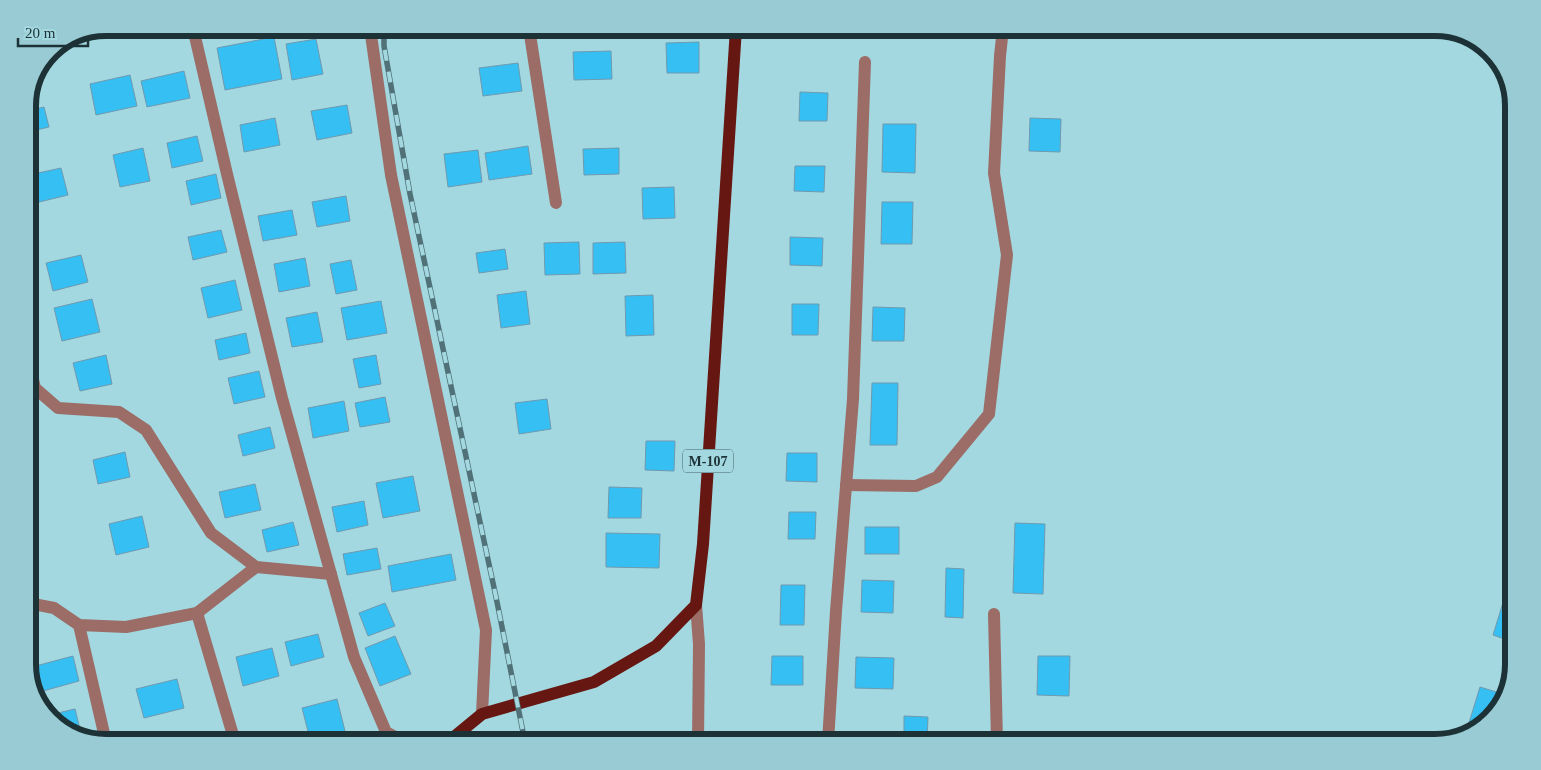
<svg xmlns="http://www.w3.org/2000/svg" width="1541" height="770" font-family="'Times New Roman',serif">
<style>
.building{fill:#35bff3;stroke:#6f9aaf}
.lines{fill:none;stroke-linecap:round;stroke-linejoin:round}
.minor{stroke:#9b6d66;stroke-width:12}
.major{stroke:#671711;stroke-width:12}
.rail-casing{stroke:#507177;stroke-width:5.5}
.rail{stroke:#a3d8e1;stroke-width:4;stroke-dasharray:11;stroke-linecap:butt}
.labels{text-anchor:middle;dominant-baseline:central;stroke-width:4;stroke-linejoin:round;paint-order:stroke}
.shield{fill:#a3d8e1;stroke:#456469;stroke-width:1}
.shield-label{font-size:14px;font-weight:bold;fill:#1d3236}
.rim{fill:none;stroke:#1d3236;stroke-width:6}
</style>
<rect width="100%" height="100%" fill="#a3d8e1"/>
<g class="building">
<polygon points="800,28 834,28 833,35 800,35"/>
<polygon points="274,37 282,79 225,90 217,48"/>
<polygon points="316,39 323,74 292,80 286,44"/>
<polygon points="699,42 699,73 667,73 666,43"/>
<polygon points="611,51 612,79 574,80 573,52"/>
<polygon points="518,63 522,91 483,96 479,68"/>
<polygon points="184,71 190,98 147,107 141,81"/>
<polygon points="130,75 137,106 96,115 90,84"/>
<polygon points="800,92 828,93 827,121 799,121"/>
<polygon points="347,105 352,133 317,140 311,111"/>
<polygon points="44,107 49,127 28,132 28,111"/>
<polygon points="275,118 280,145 244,152 240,125"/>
<polygon points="1030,118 1061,119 1060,152 1029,151"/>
<polygon points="883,124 916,124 915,173 882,172"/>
<polygon points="197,136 203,161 172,168 167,143"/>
<polygon points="528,146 532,174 489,180 485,153"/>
<polygon points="143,148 150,181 120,187 113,155"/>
<polygon points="619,148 619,174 584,175 583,149"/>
<polygon points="478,150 482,182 448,187 444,154"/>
<polygon points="795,166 825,166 824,192 794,191"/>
<polygon points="61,168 68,195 35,203 29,175"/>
<polygon points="216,174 221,198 191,205 186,181"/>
<polygon points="674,187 675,218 643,219 642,188"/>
<polygon points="346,196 350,221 317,227 312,202"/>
<polygon points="882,202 913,202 912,244 881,244"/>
<polygon points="292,210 297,235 263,241 258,216"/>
<polygon points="221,230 227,252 193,260 188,237"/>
<polygon points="790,237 823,238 822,266 790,265"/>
<polygon points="579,242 580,274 545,275 544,243"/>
<polygon points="625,242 626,273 593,274 593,243"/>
<polygon points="505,249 508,269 479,273 476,253"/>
<polygon points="81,255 88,282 53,291 46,263"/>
<polygon points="305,258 310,286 279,292 274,264"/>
<polygon points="351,260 357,290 336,294 330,264"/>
<polygon points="235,280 242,310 208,318 201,288"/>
<polygon points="526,291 530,324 501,328 497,295"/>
<polygon points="653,295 654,335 626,336 625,296"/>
<polygon points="92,299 100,332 62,341 54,308"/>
<polygon points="381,301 387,333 347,340 341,308"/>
<polygon points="792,304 819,304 818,335 792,335"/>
<polygon points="873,307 905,308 904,341 872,341"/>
<polygon points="317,312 323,342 292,347 286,318"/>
<polygon points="246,333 250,353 219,360 215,340"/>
<polygon points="106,355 112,384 80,391 73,363"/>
<polygon points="376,355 381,384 359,388 353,359"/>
<polygon points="259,371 265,397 234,404 228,378"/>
<polygon points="872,383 898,383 897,445 870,445"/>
<polygon points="385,397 390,422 360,427 355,403"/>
<polygon points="547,399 551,429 519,434 515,403"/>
<polygon points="344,401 349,431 313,438 308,408"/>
<polygon points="270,427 275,448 243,456 238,435"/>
<polygon points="646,441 675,441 674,471 645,470"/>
<polygon points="125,452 130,477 98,484 93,460"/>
<polygon points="787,453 817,453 817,482 786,481"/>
<polygon points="413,476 420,511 383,518 376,483"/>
<polygon points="255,484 261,510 225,518 219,492"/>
<polygon points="609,487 642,488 641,518 608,518"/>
<polygon points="364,501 368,525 337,532 332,507"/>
<polygon points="789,512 816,512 815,539 788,539"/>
<polygon points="142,516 149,547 116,555 109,524"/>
<polygon points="293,522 299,545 267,552 262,530"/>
<polygon points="1015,523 1045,524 1043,594 1013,593"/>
<rect x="865" y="527" width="34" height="27"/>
<polygon points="606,533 660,534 659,568 606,567"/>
<polygon points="377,548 381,569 347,575 343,554"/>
<polygon points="451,554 456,580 392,592 388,566"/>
<polygon points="946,568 964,569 963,618 945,617"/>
<polygon points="862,580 894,581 893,613 861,612"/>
<polygon points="781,585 805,585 804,625 780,625"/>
<polygon points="1506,593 1513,595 1513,642 1493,635"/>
<polygon points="385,603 395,626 368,636 359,613"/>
<polygon points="318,634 324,657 291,666 285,642"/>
<polygon points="395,636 411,674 380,686 365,648"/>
<polygon points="272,648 279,676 243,686 236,657"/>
<polygon points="73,656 79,681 36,693 28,668"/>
<polygon points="772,656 803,656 803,685 771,685"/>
<polygon points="1038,656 1070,656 1069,696 1037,695"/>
<polygon points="856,657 894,658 893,689 855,688"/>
<polygon points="177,679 184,708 144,718 136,689"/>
<polygon points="1480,687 1506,695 1506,698 1479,729 1468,726"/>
<polygon points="337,699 345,731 310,739 302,708"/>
<polygon points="75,709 82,737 81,737 72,735 49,715"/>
<polygon points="904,716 928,717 927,742 904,742"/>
</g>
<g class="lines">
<g class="minor">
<polyline points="193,28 227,174 282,398 354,657 386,732 405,742"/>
<polyline points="370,28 391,175 486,630 482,714"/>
<polyline points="529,28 556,203"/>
<polyline points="28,359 35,388 58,408 119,412 146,430 211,533 256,567 331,574"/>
<polyline points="846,485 916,486 937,477 989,414 1007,255 994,173 1000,56 1003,28"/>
<polyline points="28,603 54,608 79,625 126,627 197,613 256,567"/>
<polyline points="696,605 699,644 698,742"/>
<polyline points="197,613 235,742"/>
<polyline points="994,614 997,742"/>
<polyline points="79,625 106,742"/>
<polyline points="828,742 836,611 853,399 865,62"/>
</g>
<polyline class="major" points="448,742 482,714 594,682 656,646 696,605 703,544 736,28"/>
<g class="rail-casing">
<polyline id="rail" points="384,28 384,46 410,194 496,597 525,742"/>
</g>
<use href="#rail" class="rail"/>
</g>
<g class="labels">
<rect class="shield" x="683" y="449.5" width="50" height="23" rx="4"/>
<g class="shield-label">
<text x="708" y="461">М-107</text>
</g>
</g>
<path d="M0 0H1541V770H0ZM106 36H1435A70 70 0 0 1 1505 106V664A70 70 0 0 1 1435 734H106A70 70 0 0 1 36 664V106A70 70 0 0 1 106 36Z" fill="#98cbd3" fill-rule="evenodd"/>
<path class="rim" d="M106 36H1435A70 70 0 0 1 1505 106V664A70 70 0 0 1 1435 734H106A70 70 0 0 1 36 664V106A70 70 0 0 1 106 36Z"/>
<path d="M18 38v8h70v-8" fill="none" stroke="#1d3236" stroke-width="2.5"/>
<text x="25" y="38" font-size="15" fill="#1d3236" stroke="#a3d8e1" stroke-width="4" paint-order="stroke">20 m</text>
</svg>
